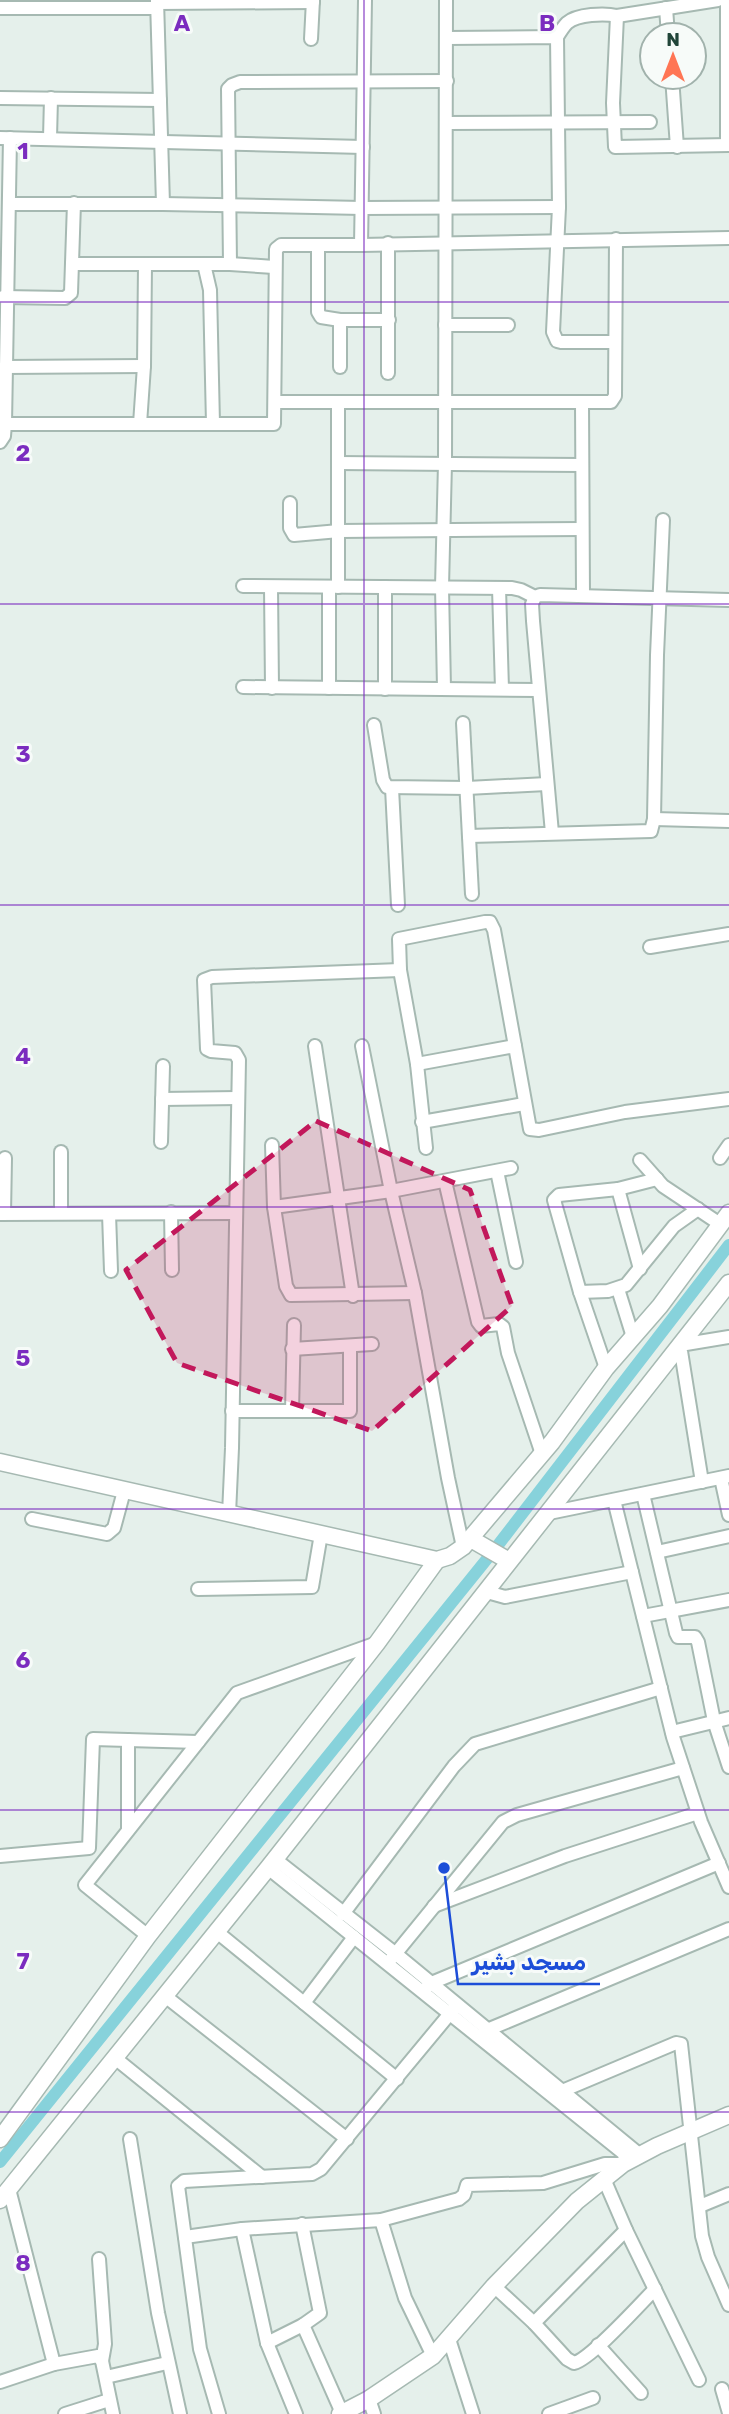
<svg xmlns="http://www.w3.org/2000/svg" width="729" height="2414" font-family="Rubik,'Noto Naskh Arabic',sans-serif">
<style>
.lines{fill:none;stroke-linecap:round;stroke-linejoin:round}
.canal{stroke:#87d2db;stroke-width:12}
.minor-casing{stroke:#a6b9b2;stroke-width:16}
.tertiary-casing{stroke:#a6b9b2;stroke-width:19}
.minor{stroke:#fff;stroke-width:12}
.tertiary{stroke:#fff;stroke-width:16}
.marked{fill:#c2185b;fill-opacity:0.2;stroke:#c2185b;stroke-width:5;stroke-dasharray:14 9;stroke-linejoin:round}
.grid{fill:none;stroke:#7b2cbf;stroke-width:2;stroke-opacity:0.55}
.grid-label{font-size:23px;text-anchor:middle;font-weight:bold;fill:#7b2cbf;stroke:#f7fbf9;stroke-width:6;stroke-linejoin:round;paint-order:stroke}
.leader{fill:none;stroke:#1d4ed8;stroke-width:2.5}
.callout-dot{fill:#1d4ed8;stroke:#f7fbf9;stroke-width:2.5}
.callout-label{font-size:23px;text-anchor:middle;font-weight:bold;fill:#1d4ed8;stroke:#f7fbf9;stroke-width:6;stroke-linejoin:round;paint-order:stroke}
</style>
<rect width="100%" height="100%" fill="#e5f0eb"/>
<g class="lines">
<polyline class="canal" points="0,2162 495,1549 729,1245"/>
<g class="minor-casing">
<g id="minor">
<polyline points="157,3 313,2"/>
<polyline points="0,8 157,8"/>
<polyline points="666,8 668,35"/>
<polyline points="617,16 613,103 615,147 729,145"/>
<path d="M557,37C560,32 564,26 567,23C577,14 605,13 617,16L718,0"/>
<polyline points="446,38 557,37 559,207 553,332 557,341 561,342 613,342"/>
<polyline points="311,39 313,0"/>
<polyline points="672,77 677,147"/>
<polyline points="0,98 160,100"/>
<polyline points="446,123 650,122"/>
<polyline points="0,138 363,147"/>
<polyline points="50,138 51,98"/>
<polyline points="727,145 727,0"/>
<polyline points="10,204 163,204 157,0"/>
<polyline points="163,204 362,208 559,207"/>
<polyline points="388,243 388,373"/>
<polyline points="361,245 729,238"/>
<polyline points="318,246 318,312 321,317 340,320 389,320"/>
<polyline points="72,264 230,264 274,267"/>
<polyline points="204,264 210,290 213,424"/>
<polyline points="230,264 228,89 232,85 240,82 447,81"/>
<polyline points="3,297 65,298 71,293 74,203"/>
<polyline points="340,320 340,367"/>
<polyline points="445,325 508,325"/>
<polyline points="5,367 144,366"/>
<polyline points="275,402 611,402 615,396 616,239"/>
<polyline points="582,402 583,595"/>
<polyline points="338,403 338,587"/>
<polyline points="5,424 274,424 276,249 281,245 361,245 365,0"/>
<polyline points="140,424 144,366 145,265"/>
<polyline points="0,442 4,436 5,424 10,138"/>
<polyline points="338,463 582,465"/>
<polyline points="290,503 290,528 294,535 339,531 582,529"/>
<polyline points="243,586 512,588 521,590 535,597"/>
<polyline points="271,587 272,688"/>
<polyline points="329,587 329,688"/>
<polyline points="499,588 502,689"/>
<polyline points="243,687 538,690"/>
<polyline points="385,689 385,587"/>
<polyline points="444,689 442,587 445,463 446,0"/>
<polyline points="463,723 472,894"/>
<polyline points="374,725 383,780 387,787 467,788 547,784"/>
<polyline points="392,788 398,905"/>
<polyline points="654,819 729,821"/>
<polyline points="552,833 533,621 532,604 535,597 540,595 729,600"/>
<polyline points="469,836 651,831 654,819 657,655 663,520"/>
<polyline points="650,947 729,934"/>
<polyline points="315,1046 353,1296"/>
<polyline points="362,1046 391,1191 415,1293 448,1478 463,1547"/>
<polyline points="417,1064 515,1046"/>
<polyline points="162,1099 238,1098"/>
<polyline points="422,1122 524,1104"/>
<polyline points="161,1142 163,1066"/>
<polyline points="272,1145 274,1207 286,1286 291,1295 415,1293"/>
<polyline points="426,1148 417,1064 400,970 399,939 485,922 490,922 494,930 530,1129 539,1130 625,1112 729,1099"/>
<polyline points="61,1152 61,1213"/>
<polyline points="720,1158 729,1145"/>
<polyline points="640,1160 663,1186 720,1224"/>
<polyline points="497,1171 516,1262"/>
<polyline points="445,1181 478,1322 481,1326 499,1324 503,1327 508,1353 542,1454"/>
<polyline points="618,1189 640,1269"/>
<polyline points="274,1207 391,1191 511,1168"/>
<polyline points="171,1212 172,1270"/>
<polyline points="0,1214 236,1213"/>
<polyline points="4,1214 5,1158"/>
<polyline points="109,1214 111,1271"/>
<polyline points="618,1289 633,1337"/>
<polyline points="580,1292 608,1291 626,1285 674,1226 698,1209"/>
<polyline points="292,1349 372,1344"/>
<polyline points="606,1368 580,1292 554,1200 559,1195 618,1189 657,1179"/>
<polyline points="232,1411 350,1411 350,1346"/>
<polyline points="292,1411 294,1325"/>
<polyline points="721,1478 729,1515"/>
<polyline points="702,1482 680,1345 729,1337"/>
<polyline points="643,1494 676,1633 678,1637 695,1637 698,1642 714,1721 729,1767"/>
<polyline points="614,1500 673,1737 701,1822 729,1887"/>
<polyline points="549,1513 729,1476"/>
<polyline points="229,1514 232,1448 239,1060 235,1053 211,1051 207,1049 204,980 212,977 400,970"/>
<polyline points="32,1519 107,1534 114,1528 124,1491"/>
<polyline points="657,1552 729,1536"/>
<polyline points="198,1589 312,1587 321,1534"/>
<polyline points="487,1592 505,1597 632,1572"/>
<polyline points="643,1616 729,1600"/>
<polyline points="672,1732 729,1718"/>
<polyline points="128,1830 128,1740"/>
<polyline points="0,1856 89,1848 93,1739 198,1742"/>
<polyline points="275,1859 396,1954 640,2155"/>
<polyline points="268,1868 632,2160"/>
<polyline points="434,1906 565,1856 698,1813"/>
<polyline points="343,1914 454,1766 475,1744 661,1688"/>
<polyline points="217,1932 397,2079"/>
<polyline points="148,1936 85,1885 237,1693 377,1643"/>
<polyline points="392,1958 503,1822 517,1815 683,1768"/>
<polyline points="427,1987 429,1984 719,1863"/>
<polyline points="165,1996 347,2139"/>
<polyline points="304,2003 354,1937"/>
<polyline points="483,2035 487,2030 729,1929"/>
<polyline points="115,2058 262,2177"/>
<polyline points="562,2091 676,2043 681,2044 702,2236 708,2257 729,2305"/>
<polyline points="130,2139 158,2313 180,2414"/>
<polyline points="604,2179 626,2230 699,2380"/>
<polyline points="9,2189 54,2364"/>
<polyline points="700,2206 729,2194"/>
<polyline points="381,2220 405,2298 433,2356"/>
<polyline points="242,2229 267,2343 296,2414"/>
<polyline points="185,2237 242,2229 381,2220 459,2199 464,2195 467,2185 543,2183 605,2164 623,2164"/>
<polyline points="99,2259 105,2344 102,2361"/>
<path d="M494,2286L534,2323L567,2359L574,2363C591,2359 640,2304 655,2289"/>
<polyline points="534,2323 626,2230"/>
<polyline points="303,2325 342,2413"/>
<polyline points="449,2339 473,2414"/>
<polyline points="267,2343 303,2325 320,2313 302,2224"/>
<polyline points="598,2345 641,2393"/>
<polyline points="106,2377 167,2363"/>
<polyline points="0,2382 54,2364 98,2356 102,2361 113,2414"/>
<polyline points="722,2389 729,2413"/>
<polyline points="369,2399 374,2414"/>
<polyline points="65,2414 109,2400"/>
<polyline points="219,2414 200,2349 178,2186 184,2181 312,2174 321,2169 457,2005"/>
<polyline points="549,2414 593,2398"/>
</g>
</g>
<g class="tertiary-casing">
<g id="tertiary">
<polyline points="0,1462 437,1560 450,1556 463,1547 552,1442 606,1368 660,1306 729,1213"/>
<polyline points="471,1539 509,1561"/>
<polyline points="0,2139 148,1936 377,1643 437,1560"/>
<polyline points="0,2200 268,1868 729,1283"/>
<polyline points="340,2414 369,2399 433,2356 494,2286 577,2201 623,2164 657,2146 729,2115"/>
</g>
</g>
<use href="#minor" class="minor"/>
<use href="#tertiary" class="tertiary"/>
</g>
<path class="marked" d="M316,1121L470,1190L512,1306L372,1431L177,1363L126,1270Z"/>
<path class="grid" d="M364,0V2414M0,302H729M0,604H729M0,905H729M0,1207H729M0,1509H729M0,1810H729M0,2112H729"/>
<g class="grid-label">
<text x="182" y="31">A</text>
<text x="547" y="31">B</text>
<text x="23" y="159">1</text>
<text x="23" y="461">2</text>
<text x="23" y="762">3</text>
<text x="23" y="1064">4</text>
<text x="23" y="1366">5</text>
<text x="23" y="1668">6</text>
<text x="23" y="1969">7</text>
<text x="23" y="2271">8</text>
</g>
<path class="leader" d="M444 1868L458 1984H600"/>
<circle class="callout-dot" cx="444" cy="1868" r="7"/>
<g class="callout-label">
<text x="529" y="1970">مسجد بشیر</text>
</g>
<g transform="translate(673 56)"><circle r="33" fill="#f7fbf9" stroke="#a1b2ac" stroke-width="2"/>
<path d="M0-5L12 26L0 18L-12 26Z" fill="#ff7554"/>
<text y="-10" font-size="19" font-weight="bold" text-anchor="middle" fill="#214539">N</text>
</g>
</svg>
